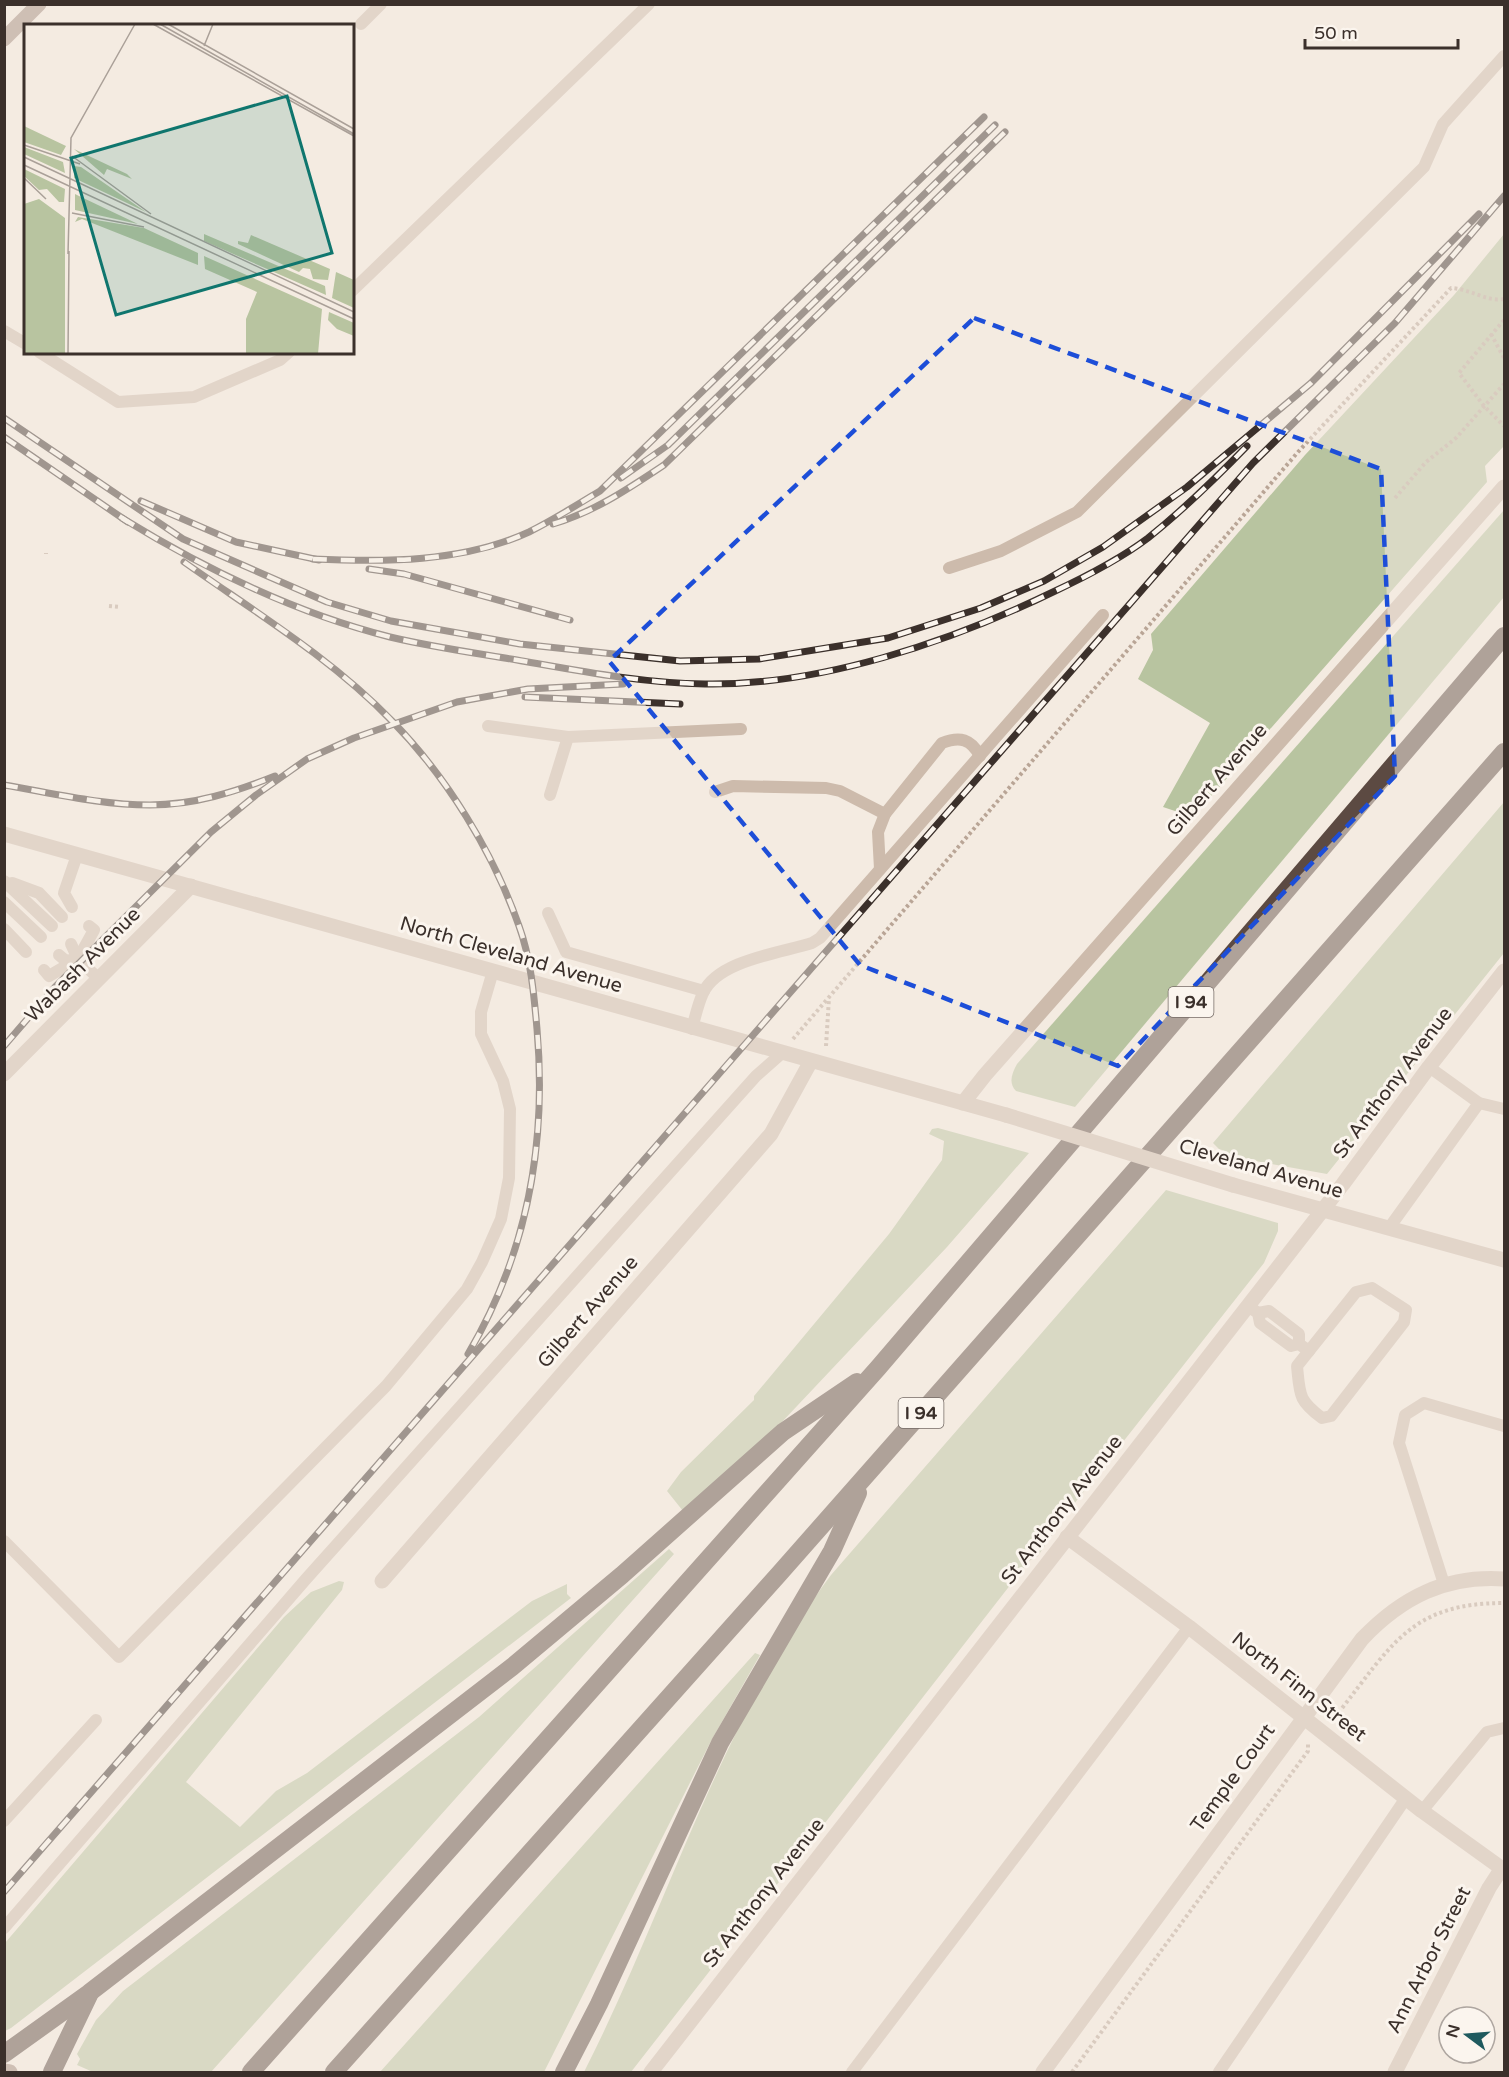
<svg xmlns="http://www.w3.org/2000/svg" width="1509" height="2077" font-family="'Varela Round',sans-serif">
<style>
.green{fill:#b8c4a0}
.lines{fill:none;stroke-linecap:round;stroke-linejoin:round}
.path{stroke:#b9a596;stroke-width:4;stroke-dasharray:3 3;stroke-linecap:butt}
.service{stroke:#cdbbac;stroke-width:12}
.minor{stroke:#cdbbac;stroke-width:15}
.tertiary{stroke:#cdbbac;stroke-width:15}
.secondary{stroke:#a18a7d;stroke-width:15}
.motorway{stroke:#5c4a42;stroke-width:18}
.rail-casing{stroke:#3b302b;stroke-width:7}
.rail{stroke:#fbf5ee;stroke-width:4.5;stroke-dasharray:14;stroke-linecap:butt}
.tertiary-bridge{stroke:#cdbbac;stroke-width:15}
.marked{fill:none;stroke:#1d4ed8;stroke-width:4.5;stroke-dasharray:12 8;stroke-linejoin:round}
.labels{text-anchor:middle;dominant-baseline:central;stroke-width:6;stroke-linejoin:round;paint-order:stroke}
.shield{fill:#fbf5ee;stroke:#756b66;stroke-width:1.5}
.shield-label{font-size:18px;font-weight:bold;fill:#3b302b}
.street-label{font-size:20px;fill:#3b302b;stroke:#fbf5ee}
.inset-road{fill:none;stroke:#aaa098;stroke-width:1.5}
.view{fill:#0f766e;fill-opacity:0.15;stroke:#0f766e;stroke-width:3}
.inset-edge{fill:none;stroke:#3b302b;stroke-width:3}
</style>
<rect width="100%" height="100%" fill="#f4ebe1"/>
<g class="green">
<polygon points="1504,234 1504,446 1485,466 1487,482 1199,810 1181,813 1163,807 1210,723 1138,679 1153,650 1151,634 1305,455 1454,295"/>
<path d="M1504,510V597L1075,1107L1016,1091C1008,1083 1012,1073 1017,1064Z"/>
<polygon points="1504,802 1504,953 1327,1174 1227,1156 1228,1152 1219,1149 1213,1143"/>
<polygon points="938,1128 1029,1153 947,1247 781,1423 683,1511 667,1491 681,1472 754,1400 754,1396 889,1234 942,1160 944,1141 929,1134 932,1129"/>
<path d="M1166,1190L1278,1223V1231L1264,1263L1063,1518L1038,1556L1029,1561L631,2072H584C668,1907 718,1726 831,1575Z"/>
<polygon points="669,1549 674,1554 211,2072 93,2072 77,2065 80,2059 77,2054 96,2020 123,1991 479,1717"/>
<polygon points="339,1581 344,1582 342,1590 186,1782 240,1827 276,1791 307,1773 532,1601 567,1584 567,1594 571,1598 11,2028 5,2031 5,1943 284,1617 311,1592"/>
<polygon points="755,1653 760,1655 711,1741 544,2072 380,2072"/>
</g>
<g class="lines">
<g class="path">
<polyline points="1504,320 1459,373 1484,406 1504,426"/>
<polyline points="1491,334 1504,358"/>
<polyline points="1395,498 1426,462 1456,438 1504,384"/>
<polyline points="46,554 46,553"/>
<polyline points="109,606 120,607"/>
<path d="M793,1039L1298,452L1451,288C1471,289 1486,302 1504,299"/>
<polyline points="826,1046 829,998"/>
<path d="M1332,1713L1339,1712C1392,1645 1411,1603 1504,1603"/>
<polyline points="1072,2072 1308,1751 1308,1743"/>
</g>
<g class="service">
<polyline points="361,24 381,4"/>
<polyline points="352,291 649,4"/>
<polyline points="4,331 26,344"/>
<polyline points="39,352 118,402 194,397 280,360 289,352"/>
<polyline points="949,568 1001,551 1077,512 1424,167 1443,124 1504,56"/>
<polyline points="488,726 568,737 741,729"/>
<polyline points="715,792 733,786 826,788 840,791 885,814"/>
<polyline points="550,795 568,737"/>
<path d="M880,869L878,832L885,814L942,743C960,736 971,739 980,756"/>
<polyline points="4,881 52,926"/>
<polyline points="12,883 39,893 62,917"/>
<polyline points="4,902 41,937"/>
<polyline points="72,907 64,893 77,855"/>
<polyline points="548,913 566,952 704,991"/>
<polyline points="4,929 26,952"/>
<polyline points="71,944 78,959 99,979"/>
<polyline points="59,955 66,961 77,959"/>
<polyline points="44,970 49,976 78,959 94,930 89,926"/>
<path d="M692,1029C695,1017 698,1004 703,993C718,960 781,953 812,943L820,938L1103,615"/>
<polyline points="1429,1067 1479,1103 1504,1109"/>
<polyline points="1389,1228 1479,1103"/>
<path d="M1372,1288L1406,1310L1404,1322L1331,1416L1322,1418C1298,1400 1300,1395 1297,1366L1356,1292Z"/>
<polyline points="1248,1306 1258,1313 1260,1323 1291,1346 1299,1344 1309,1351"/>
<polyline points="1258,1313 1269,1311 1299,1334 1299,1344"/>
<polyline points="4,1541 119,1657 386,1386 467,1289 482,1262 501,1219 509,1178 510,1109 503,1081 481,1034 481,1012 493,971"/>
<polyline points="1444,1584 1399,1443 1405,1415 1424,1403 1504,1426"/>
<polyline points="1422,1811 1487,1732 1504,1728"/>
<polyline points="4,1821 96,1720"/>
<polyline points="4,1928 306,1579 756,1076 782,1053"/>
<polyline points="852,2072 1189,1627"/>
<polyline points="1219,2072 1406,1798"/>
</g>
<g class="minor">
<polyline points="4,1074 191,886"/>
<polyline points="963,1103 985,1075 1504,487"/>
<polyline points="1067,1537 1189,1627 1422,1811 1504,1870"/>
<polyline points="382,1581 771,1134 811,1061"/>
<polyline points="651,2072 1343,1184 1429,1067 1504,971"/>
<path d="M1043,2072L1362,1639C1402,1597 1446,1575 1504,1579"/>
<polyline points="1395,2072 1489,1888 1502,1868"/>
</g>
<g class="tertiary">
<polyline points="4,834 1006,1115"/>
<polyline points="1233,1185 1504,1260"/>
</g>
<g class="secondary">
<polyline points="4,39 39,4"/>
<polyline points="4,2071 10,2072"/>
</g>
<g class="motorway">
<polyline points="4,2054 89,1993 512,1667 622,1575 783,1432 857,1382"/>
<polyline points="52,2072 89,1995"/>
<polyline points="251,2072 878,1368 1504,636"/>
<polyline points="334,2072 779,1574 1504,752"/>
<polyline points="564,2072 599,2004 720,1743 832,1551 858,1493"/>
</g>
<g class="rail-casing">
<g id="rail">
<polyline points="4,418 183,539 327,602 391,621 520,644 680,661 759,659 888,638 981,608 1044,581 1103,547 1187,487 1311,383 1479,214"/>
<polyline points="4,437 128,522"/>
<polyline points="621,478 668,445 995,125"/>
<polyline points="141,501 236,542 319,560"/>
<path d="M122,518C205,569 295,613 390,637C432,647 475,653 517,660C580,671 641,683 705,684C820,686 950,642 1053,592C1085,577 1119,560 1148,538C1183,510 1216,478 1247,446"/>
<path d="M553,524C594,512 628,489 664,465L1005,132"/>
<path d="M313,559C384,562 462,563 529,532C553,520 577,505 600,491L984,117"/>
<path d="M184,562C255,612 331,658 392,721C447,777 493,852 519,926C531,959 534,995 537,1029C547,1144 527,1254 468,1354"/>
<polyline points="369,569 404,574 570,620"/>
<polyline points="525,697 680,704"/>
<path d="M4,785C52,793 101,805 150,805C194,805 235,792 275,776"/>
<polyline points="4,1046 55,987 211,832 256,795 307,759 354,738 457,702 528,689 623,684"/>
<polyline points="4,1892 1253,463 1395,323 1504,196"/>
</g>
</g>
<use href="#rail" class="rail"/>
<polyline class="tertiary-bridge" points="1006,1115 1233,1185"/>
</g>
<path d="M0 0H1509V2077H0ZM974,318L1381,469L1395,776L1118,1066L860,965L609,661Z" fill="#f4ebe1" fill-opacity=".55" fill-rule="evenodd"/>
<path class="marked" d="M974,318L1381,469L1395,776L1118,1066L860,965L609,661Z"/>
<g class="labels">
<g class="shield">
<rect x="1168.5" y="987" width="45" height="30" rx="4.5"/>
<rect x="898.5" y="1398" width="45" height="30" rx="4.5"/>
</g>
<g class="shield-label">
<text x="1191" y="1002">I 94</text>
<text x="921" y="1413">I 94</text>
</g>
<g class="street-label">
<text transform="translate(1217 780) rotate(-49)">Gilbert Avenue</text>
<text transform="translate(511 955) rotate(16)">North Cleveland Avenue</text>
<text transform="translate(83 965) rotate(-45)">Wabash Avenue</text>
<text transform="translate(1393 1083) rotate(-53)">St Anthony Avenue</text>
<text transform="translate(1261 1169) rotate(16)">Cleveland Avenue</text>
<text transform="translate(588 1312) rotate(-49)">Gilbert Avenue</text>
<text transform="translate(1062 1510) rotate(-52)">St Anthony Avenue</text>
<text transform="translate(1299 1687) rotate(38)">North Finn Street</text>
<text transform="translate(1233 1778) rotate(-54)">Temple Court</text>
<text transform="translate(764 1893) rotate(-52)">St Anthony Avenue</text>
<text transform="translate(1429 1960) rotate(-63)">Ann Arbor Street</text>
</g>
</g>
<g transform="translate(24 24)">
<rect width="330" height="330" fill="#f4ebe1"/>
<path d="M0,102L42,122L37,131L0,118ZM0,123L39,138L41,149L0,130ZM50,125L103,150L108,155L83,145L80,151ZM50,142L57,143L122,188L50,154ZM0,145L41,165L40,178H35L23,165L15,166L0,152ZM51,170L55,172L114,200L51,186ZM15,175L41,194V330H0V180ZM54,193L120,204L174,229V241L58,195L51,198ZM180,210L301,262L302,271L180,217ZM227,211L306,245L304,256L289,255L286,245L279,244L275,248L214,220V217L224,219ZM180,232L298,285L294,330H222V295L233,268L181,245ZM312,248L330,256V284L308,274ZM305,288L330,299V312L313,305L304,296Z" fill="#b8c4a0"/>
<path class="inset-road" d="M129,0L330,112M136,0L330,110M144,0L330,105M180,22L189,0M0,121L56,140M48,132L127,190M0,133L330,288M0,141L330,295M0,154L22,175M48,189L120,203M44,230L47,114L111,0M44,330L45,227"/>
<path class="view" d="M263,72L308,229L92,291L47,134Z"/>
<rect width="330" height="330" class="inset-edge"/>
</g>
<rect width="1509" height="2077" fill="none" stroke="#3b302b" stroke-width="12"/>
<g transform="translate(1467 2035) rotate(286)"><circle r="28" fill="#fbf5ee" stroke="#aea6a0" stroke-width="1.5"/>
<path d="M0-4.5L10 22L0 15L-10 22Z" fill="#1f5a5e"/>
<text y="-9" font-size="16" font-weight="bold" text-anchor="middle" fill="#3b302b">N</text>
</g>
<path d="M1305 39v9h153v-9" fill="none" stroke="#3b302b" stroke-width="3"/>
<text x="1314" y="39" font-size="18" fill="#3b302b" stroke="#fbf5ee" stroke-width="4.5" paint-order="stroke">50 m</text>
</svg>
